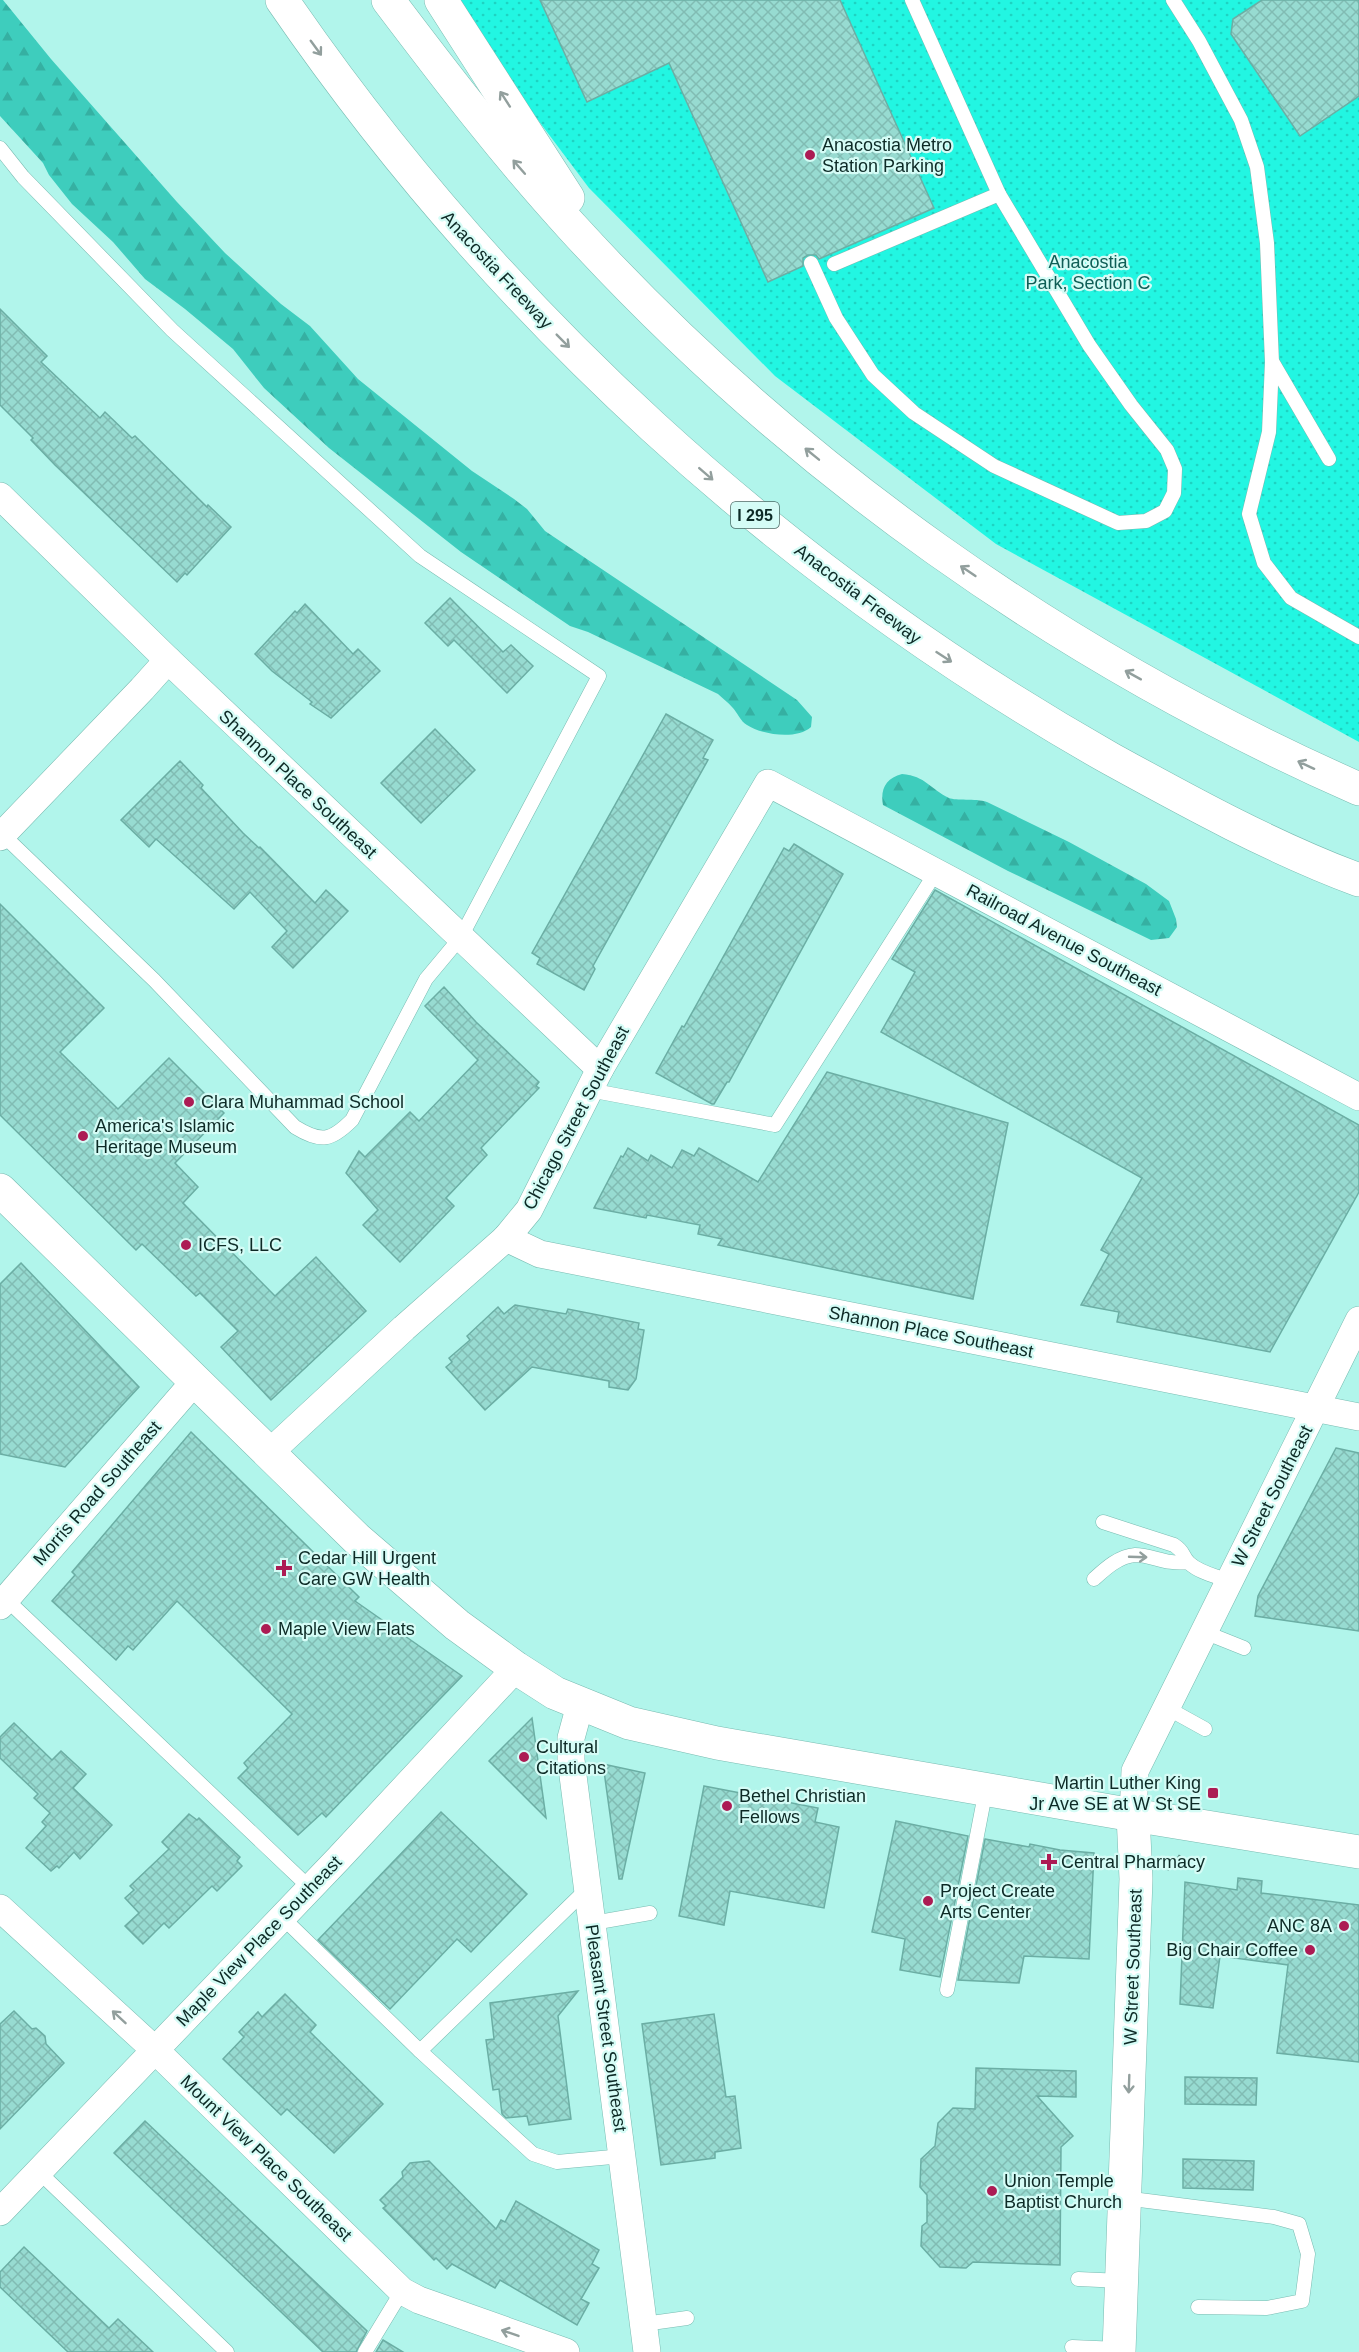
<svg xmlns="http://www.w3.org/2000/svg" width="1359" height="2352" font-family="Arial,sans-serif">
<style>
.grass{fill:url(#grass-dots)}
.forest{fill:url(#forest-firs)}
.building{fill:url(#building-cross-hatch);stroke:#6baea4;stroke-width:1.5}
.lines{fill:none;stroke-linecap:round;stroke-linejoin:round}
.service-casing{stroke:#78bbb1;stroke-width:15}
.minor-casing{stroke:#78bbb1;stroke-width:28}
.secondary-casing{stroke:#78bbb1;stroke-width:34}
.motorway-casing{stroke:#78bbb1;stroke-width:34}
.path{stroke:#5a8a83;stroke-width:4;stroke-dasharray:4.5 3;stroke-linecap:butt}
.service{stroke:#fff;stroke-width:14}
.minor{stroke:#fff;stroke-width:27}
.secondary{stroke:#fff;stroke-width:33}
.motorway{stroke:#fff;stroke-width:33}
.oneway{stroke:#929f9d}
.poi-dot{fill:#ac1c54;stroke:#d5fcf6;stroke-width:2}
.labels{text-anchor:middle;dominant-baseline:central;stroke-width:4.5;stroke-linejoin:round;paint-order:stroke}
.shield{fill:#d5fcf6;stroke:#496964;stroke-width:1.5}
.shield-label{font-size:16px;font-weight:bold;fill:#0d2a26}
.poi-label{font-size:18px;fill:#0d2a26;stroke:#d5fcf6;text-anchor:start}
.park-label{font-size:18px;fill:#0e5e56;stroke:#d5fcf6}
.street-label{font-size:18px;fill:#0d2a26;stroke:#d5fcf6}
</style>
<defs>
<pattern id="grass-dots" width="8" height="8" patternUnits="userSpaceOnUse" patternTransform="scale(1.5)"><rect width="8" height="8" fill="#22f6e2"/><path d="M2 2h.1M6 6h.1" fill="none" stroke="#1ed3c2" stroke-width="1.8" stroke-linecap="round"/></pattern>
<pattern id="forest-firs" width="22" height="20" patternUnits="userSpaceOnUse" patternTransform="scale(1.5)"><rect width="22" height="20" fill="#3ecdbd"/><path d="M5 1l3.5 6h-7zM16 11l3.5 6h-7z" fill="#35b0a2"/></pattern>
<pattern id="building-cross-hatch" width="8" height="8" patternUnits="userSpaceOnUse" patternTransform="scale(1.5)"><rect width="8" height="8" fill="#97dbd1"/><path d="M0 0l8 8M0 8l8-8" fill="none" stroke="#81bcb3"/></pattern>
</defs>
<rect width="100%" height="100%" fill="#b1f5eb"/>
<polygon class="grass" points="448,0 1359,0 1359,742 996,544 775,376 589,188"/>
<g class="forest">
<path d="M0,0H3L51,59L177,202L225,253L281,304L310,326L358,379L472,471L514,499L527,509L545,531L797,700L812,717L811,727C797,740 762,735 747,725C741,722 737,712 732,707C728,702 722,698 718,694L588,632L570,626L461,552L329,448L264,388L233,349L185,309L145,279L113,242L72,204L49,175L43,163L0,116Z"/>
<path d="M902,774C926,776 930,789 949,798C956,801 975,798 987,802L1069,842L1146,884L1169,901L1176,919L1177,927L1169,938L1151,940L1008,871L883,805C880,789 886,778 902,774Z"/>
</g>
<g class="building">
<polygon points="540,0 840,0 934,208 819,259 816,255 808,255 803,258 803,266 768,282 669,63 587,102"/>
<polygon points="1262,0 1359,0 1359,96 1300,136 1231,34 1233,19"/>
<polygon points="0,309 47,356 41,362 100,418 105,412 132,438 135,436 207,507 208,505 231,527 187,575 185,573 177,582 55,465 31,440 33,438 0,405"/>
<polygon points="450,598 503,652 511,645 533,666 507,693 454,640 448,646 425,623"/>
<polygon points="305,604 353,654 358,649 380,671 331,718 310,704 312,702 272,671 255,654 295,611 297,613"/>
<polygon points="666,714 713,740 703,758 708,760 593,966 595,969 584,990 537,964 540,958 532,953"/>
<polygon points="435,729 475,770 421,823 381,783"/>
<polygon points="180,761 203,785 201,788 243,833 259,848 260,847 315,903 326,890 348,911 293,968 272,947 287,931 250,892 234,909 156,839 149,847 121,820"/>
<polygon points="794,844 843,874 729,1082 727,1082 714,1104 712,1104 656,1073 682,1026 684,1027 784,848 789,851"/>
<polygon points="935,890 1359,1125 1359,1192 1270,1352 1117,1322 1119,1312 1081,1305 1109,1254 1101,1250 1142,1178 881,1032 915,972 892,959"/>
<polygon points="0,904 104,1008 60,1052 118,1109 169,1058 224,1113 175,1163 198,1187 183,1203 275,1296 316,1257 366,1311 271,1400 221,1347 238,1331 200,1293 196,1296 142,1244 136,1250 0,1115"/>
<polygon points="444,987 476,1022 539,1082 536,1086 539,1088 481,1148 487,1155 446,1198 454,1206 400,1262 363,1225 378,1210 346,1173 359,1151 365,1157 410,1112 419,1121 478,1060 425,1006"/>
<polygon points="827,1072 1008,1123 973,1299 718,1245 722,1239 698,1234 700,1225 647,1215 646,1218 594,1208 621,1156 623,1157 628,1148 648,1161 651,1155 672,1168 682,1150 694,1156 699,1148 758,1182"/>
<polygon points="21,1263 139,1387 65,1467 0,1454 0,1284"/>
<polygon points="515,1305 566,1314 568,1309 639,1323 638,1329 644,1330 636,1379 628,1390 609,1387 609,1381 532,1367 485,1410 446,1367 452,1362 449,1358 470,1340 467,1336 498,1307 504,1314"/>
<polygon points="191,1432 359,1597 355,1601 462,1676 326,1817 322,1813 298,1835 238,1778 248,1768 244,1763 292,1714 177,1601 133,1650 128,1646 116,1660 52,1601 75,1575 72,1572"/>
<polygon points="1336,1448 1359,1453 1359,1631 1255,1616 1258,1596"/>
<polygon points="532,1718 546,1818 489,1761"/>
<polygon points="14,1723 52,1760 61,1751 86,1774 73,1788 112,1825 80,1859 74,1852 59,1868 57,1866 51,1871 26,1848 46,1826 42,1822 50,1813 34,1798 38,1794 0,1758 0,1737"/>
<polygon points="603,1764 645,1773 622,1879 619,1879"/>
<polygon points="704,1786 818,1808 815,1822 839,1827 824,1908 730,1891 724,1925 679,1916"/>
<polygon points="441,1812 527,1894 471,1952 457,1939 390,2009 318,1940"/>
<polygon points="189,1814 197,1820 199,1818 240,1857 237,1861 242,1866 217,1891 212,1886 169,1928 164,1923 143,1944 125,1926 139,1913 125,1898 134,1890 130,1886 169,1849 162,1842"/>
<polygon points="896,1821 968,1836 940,1977 900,1970 905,1939 872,1932"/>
<polygon points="985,1839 1029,1847 1030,1844 1060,1850 1094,1853 1089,1959 1024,1956 1019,1983 958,1980"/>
<polygon points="1238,1878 1262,1881 1261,1893 1359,1905 1359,2062 1277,2053 1288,1965 1220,1956 1213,2008 1180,2004 1185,1882 1237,1890"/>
<polygon points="578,1991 558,2016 571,2119 529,2125 527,2116 506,2118 502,2114 499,2089 493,2090 486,2040 494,2039 490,2003"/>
<polygon points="285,1994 316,2025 310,2032 383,2104 334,2153 287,2109 281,2115 223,2059 244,2037 239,2032 258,2012 262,2017"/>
<polygon points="14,2011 32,2029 36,2028 45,2036 46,2044 64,2063 0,2129 0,2024"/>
<polygon points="714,2014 726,2097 735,2096 741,2148 715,2152 715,2158 661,2165 642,2024"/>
<polygon points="976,2068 1076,2071 1076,2097 1037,2096 1073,2136 1061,2147 1060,2265 973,2262 966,2268 940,2267 921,2246 922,2226 927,2222 927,2195 920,2187 921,2159 935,2146 938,2123 953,2108 975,2109"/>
<polygon points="1185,2077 1257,2078 1256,2105 1185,2104"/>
<polygon points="145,2121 367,2331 356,2352 323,2352 114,2153"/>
<polygon points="1183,2159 1254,2161 1253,2190 1183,2188"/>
<polygon points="429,2161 496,2229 501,2220 505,2222 516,2201 599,2250 592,2264 599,2268 581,2299 589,2303 577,2325 500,2280 495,2288 452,2264 447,2269 436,2258 434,2260 383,2208 386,2206 380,2200 403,2177 402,2172 410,2163"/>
<polygon points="24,2247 109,2328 118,2319 153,2352 68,2352 0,2287 0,2272"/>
<polygon points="383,2340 403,2352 376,2352"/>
</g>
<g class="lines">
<g class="service-casing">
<g id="service">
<polyline points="1173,0 1199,41 1241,120 1257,167 1267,243 1272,362 1269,432 1249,514 1264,563 1291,598 1359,637"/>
<path d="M0,148L23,177L172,330L420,556L599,676L461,937L426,979L352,1120C331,1141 321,1143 295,1127L154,980L0,832"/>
<polyline points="811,263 836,318 873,375 914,413 994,466 1118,523 1146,521 1165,511 1174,493 1175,469 1167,450 1131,405 1089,345 999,194 912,0"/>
<polyline points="834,264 999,194"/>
<polyline points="1273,363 1329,459"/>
<polyline points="589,1090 775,1125 936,872"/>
<path d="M1103,1522L1174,1545C1185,1552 1182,1556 1189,1563C1200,1573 1216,1576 1229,1581"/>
<path d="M1094,1579C1105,1569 1119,1556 1135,1555C1153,1555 1166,1565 1188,1562"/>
<polyline points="6,1599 310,1888"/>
<polyline points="1204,1632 1244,1648"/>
<polyline points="1167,1708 1205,1729"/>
<polyline points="282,1917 420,2051 533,2154 557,2162 623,2156"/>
<polyline points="593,1923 650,1913"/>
<polyline points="947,1990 986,1789"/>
<polyline points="420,2051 587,1889"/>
<polyline points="38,2171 227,2352"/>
<polyline points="1124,2198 1274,2217 1299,2224 1308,2254 1302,2301 1267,2308 1198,2307"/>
<polyline points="1078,2279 1122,2281"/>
<polyline points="644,2324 687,2318"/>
<polyline points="1072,2347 1119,2349"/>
<polyline points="365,2352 402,2291"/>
</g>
</g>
<g class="minor-casing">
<g id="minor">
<polyline points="0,496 168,660 600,1069"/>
<polyline points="0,837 142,689 168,660"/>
<polyline points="506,1238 540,1254 1359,1417"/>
<polyline points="269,1453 404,1328 506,1238 529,1210 600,1069 768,783 1359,1097"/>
<polyline points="0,1606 195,1381"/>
<polyline points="580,1705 571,1738 571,1760 647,2352"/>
<polyline points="1133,1815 1135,1771 1359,1320"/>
<polyline points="0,1908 154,2049 402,2291 419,2300 566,2352"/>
<polyline points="0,2212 339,1858 516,1668"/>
</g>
</g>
<g class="secondary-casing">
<g id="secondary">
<polyline points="0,1190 357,1539 457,1625 516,1668 555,1693 629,1723 717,1743 1133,1815 1359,1852"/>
<polyline points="1119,2352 1136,1879 1133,1815"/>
</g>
</g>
<g class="motorway-casing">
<g id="motorway">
<path d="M282,0C497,313 780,572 1111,759C1191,803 1273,848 1359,880"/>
<path d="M388,0C447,78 506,155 572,227C792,468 1062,658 1359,789"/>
<polyline points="441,0 568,198"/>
</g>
</g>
<polyline class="path" points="1167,1869 1174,1865 1181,1855"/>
<use href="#service" class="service"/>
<use href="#minor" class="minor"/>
<use href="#secondary" class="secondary"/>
<use href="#motorway" class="motorway"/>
</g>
<defs><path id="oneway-shaft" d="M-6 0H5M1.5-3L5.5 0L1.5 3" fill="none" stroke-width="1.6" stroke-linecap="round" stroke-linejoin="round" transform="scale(1.5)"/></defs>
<g class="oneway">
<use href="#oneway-shaft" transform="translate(316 48) rotate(54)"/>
<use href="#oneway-shaft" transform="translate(505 99) rotate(-123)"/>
<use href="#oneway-shaft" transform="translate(519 167) rotate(-131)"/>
<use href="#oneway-shaft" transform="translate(563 341) rotate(45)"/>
<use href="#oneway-shaft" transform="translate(812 454) rotate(-141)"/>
<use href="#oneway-shaft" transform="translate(706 474) rotate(41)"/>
<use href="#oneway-shaft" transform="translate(968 571) rotate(-146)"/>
<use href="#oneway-shaft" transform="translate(944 657) rotate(33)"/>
<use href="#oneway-shaft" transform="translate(1133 675) rotate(-151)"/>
<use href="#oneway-shaft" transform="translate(1306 765) rotate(-155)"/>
<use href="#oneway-shaft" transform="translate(1138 1557) rotate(2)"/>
<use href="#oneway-shaft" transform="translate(119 2017) rotate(-137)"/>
<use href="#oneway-shaft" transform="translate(1129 2084) rotate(92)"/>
<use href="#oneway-shaft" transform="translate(510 2333) rotate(-161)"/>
</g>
<g class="poi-dot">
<circle cx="810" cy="155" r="6"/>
<circle cx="189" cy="1102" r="6"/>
<circle cx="83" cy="1136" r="6"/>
<circle cx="186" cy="1245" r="6"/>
<path d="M281 1559h6v6h6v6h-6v6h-6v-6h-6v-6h6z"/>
<circle cx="266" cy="1629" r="6"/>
<circle cx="524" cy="1757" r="6"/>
<rect x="1207" y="1787" width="12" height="12" rx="3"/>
<circle cx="727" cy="1806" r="6"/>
<path d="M1046 1853h6v6h6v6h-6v6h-6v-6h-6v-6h6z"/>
<circle cx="928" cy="1901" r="6"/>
<circle cx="1344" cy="1926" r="6"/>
<circle cx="1310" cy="1950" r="6"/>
<circle cx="992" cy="2191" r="6"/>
</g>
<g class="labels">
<rect class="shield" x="731" y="502" width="48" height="26" rx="4.5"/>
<g class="shield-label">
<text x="755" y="515">I 295</text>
</g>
<g class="poi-label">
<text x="822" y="145">Anacostia Metro<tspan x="822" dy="21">Station Parking</tspan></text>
<text x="201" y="1102">Clara Muhammad School</text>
<text x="95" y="1126">America's Islamic<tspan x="95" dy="21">Heritage Museum</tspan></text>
<text x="198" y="1245">ICFS, LLC</text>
<text x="298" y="1558">Cedar Hill Urgent<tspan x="298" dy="21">Care GW Health</tspan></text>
<text x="278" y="1629">Maple View Flats</text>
<text x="536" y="1747">Cultural<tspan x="536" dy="21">Citations</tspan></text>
<text x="1201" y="1783" text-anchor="end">Martin Luther King<tspan x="1201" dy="21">Jr Ave SE at W St SE</tspan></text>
<text x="739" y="1796">Bethel Christian<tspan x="739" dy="21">Fellows</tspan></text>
<text x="1061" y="1862">Central Pharmacy</text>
<text x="940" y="1891">Project Create<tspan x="940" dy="21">Arts Center</tspan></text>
<text x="1332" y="1926" text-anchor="end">ANC 8A</text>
<text x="1298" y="1950" text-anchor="end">Big Chair Coffee</text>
<text x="1004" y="2181">Union Temple<tspan x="1004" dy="21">Baptist Church</tspan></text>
</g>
<g class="park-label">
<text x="1088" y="262">Anacostia<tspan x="1088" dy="21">Park, Section C</tspan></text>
</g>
<g class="street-label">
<text transform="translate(497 270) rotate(47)">Anacostia Freeway</text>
<text transform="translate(858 594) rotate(37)">Anacostia Freeway</text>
<text transform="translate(298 784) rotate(43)">Shannon Place Southeast</text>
<text transform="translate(1064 940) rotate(28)">Railroad Avenue Southeast</text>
<text transform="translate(576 1118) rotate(-62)">Chicago Street Southeast</text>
<text transform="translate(931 1332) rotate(11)">Shannon Place Southeast</text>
<text transform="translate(97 1493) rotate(-49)">Morris Road Southeast</text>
<text transform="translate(1272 1496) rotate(-63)">W Street Southeast</text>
<text transform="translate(259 1941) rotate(-46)">Maple View Place Southeast</text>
<text transform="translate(1133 1967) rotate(-88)">W Street Southeast</text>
<text transform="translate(606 2028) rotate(82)">Pleasant Street Southeast</text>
<text transform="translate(266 2158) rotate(44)">Mount View Place Southeast</text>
</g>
</g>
</svg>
